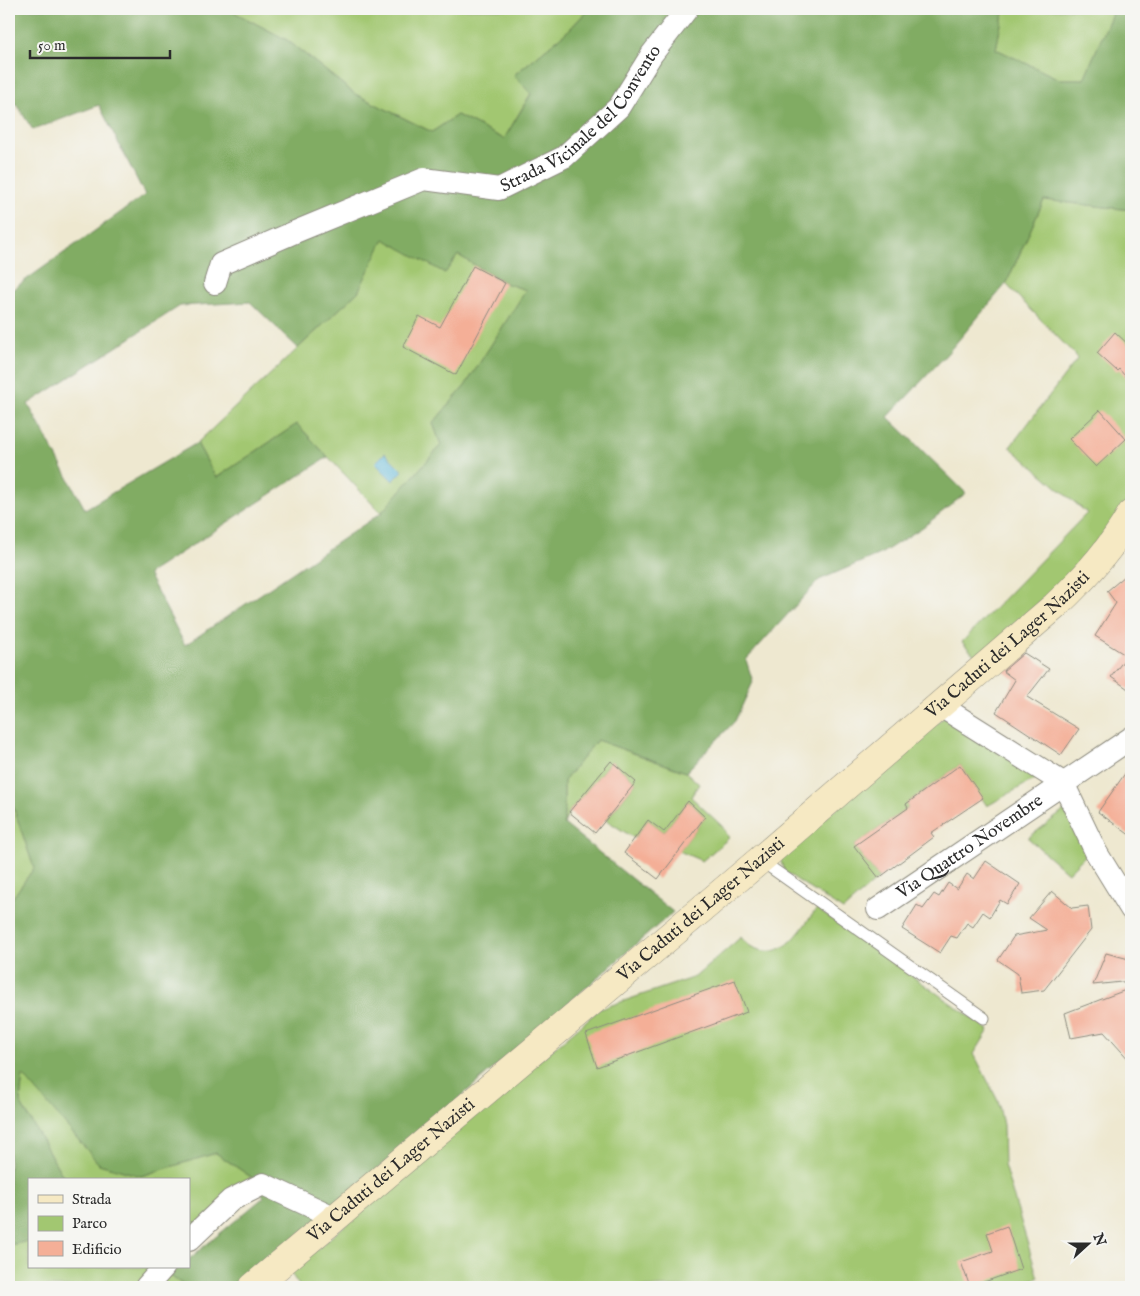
<svg xmlns="http://www.w3.org/2000/svg" width="1140" height="1296" font-family="'IM FELL English',serif">
<style>
.green{fill:#a2c771;stroke:#66794e}
.forest{fill:#81ac63;stroke:#566c47;fill-rule:evenodd}
.water{fill:#5ab6d8;stroke:#427082}
.building{fill:#f4af97}
.lines{fill:none;stroke-linecap:round;stroke-linejoin:round}
.service-casing{stroke:#8c8a7e;stroke-width:13}
.minor-casing{stroke:#8c8a7e;stroke-width:24}
.secondary-casing{stroke:#8c8a7e;stroke-width:29}
.service{stroke:#fff;stroke-width:11}
.minor{stroke:#fff;stroke-width:22}
.secondary{stroke:#f6e9c3;stroke-width:28}
.labels{text-anchor:middle;dominant-baseline:central;stroke-width:4.5;stroke-linejoin:round;paint-order:stroke}
.street-label{font-size:18px;fill:#2b2b2b;stroke:#f6f6f2}
</style>
<rect width="100%" height="100%" fill="#f6f6f2"/>
<filter id="ink" filterUnits="userSpaceOnUse"><feTurbulence type="fractalNoise" baseFrequency=".02" numOctaves="2"/><feDisplacementMap in="SourceGraphic" scale="10" xChannelSelector="R" yChannelSelector="G"/><feConvolveMatrix kernelMatrix="1 2 1 2 8 2 1 2 1" color-interpolation-filters="sRGB"/></filter>
<filter id="wash" filterUnits="userSpaceOnUse"><feTurbulence type="fractalNoise" baseFrequency=".0096" numOctaves="4" result="noise"/><feDisplacementMap in="SourceGraphic" scale="20" xChannelSelector="R" yChannelSelector="G"/><feGaussianBlur stdDeviation="1.12" result="paint"/><feColorMatrix in="noise" values="0 0 0 0 0 0 0 0 0 0 0 0 0 0 0 0 0 1.4 0 .05"/><feComposite in="paint" operator="in"/></filter>
<g filter="url(#wash)">
<rect width="100%" height="100%" fill="#eee8d0"/>
<g class="green">
<polygon points="228,9 589,9 569,30 514,75 531,93 504,139 457,115 432,132 355,94 287,40"/>
<polygon points="1004,9 1114,9 1084,79 1059,79 996,49"/>
<polygon points="1044,200 1131,210 1131,499 1114,530 980,661 962,642 1087,513 1010,447 1078,358 1006,284"/>
<polygon points="384,238 445,273 458,255 505,283 526,290 465,386 433,423 441,445 381,513 297,424 216,478 197,443 358,292"/>
<polygon points="944,717 1044,774 987,806 960,765 906,804 908,808 854,846 879,878 843,910 785,872 781,862 782,854"/>
<polygon points="597,740 686,772 699,784 691,797 722,826 729,838 702,861 679,851 705,817 688,801 664,832 648,820 634,838 606,820 636,782 611,761 569,812 564,824 564,781"/>
<polygon points="9,794 34,868 9,903"/>
<polygon points="1069,807 1090,851 1068,873 1028,838"/>
<path d="M817,909L989,1030L974,1054L998,1101L1003,1125L1004,1165L1038,1278L1004,1287H300L290,1272L600,1009L695,977L741,937C746,944 752,948 760,950C788,958 802,926 817,909Z"/>
<polygon points="23,1074 99,1164 141,1176 216,1153 254,1179 189,1230 189,1180 65,1180 20,1102"/>
<polygon points="29,1241 29,1267 157,1267 137,1287 9,1287 9,1245"/>
<polygon points="169,1275 186,1287 157,1287"/>
</g>
<path class="forest" d="M9,9H228L287,40L355,94L432,132L457,115L504,139L531,94L514,75L569,30L589,9H1004L996,49L1059,79H1084L1114,9H1131V210L1044,200L1006,284L946,355L888,417L966,493L923,527L882,553L819,580L746,660L753,682L735,721L686,772L597,740L564,781V824L673,912L341,1201L237,1287H186L169,1275L179,1267H189V1259L264,1197L254,1179L216,1153L141,1176L99,1164L23,1075L20,1102L65,1180H29V1241L9,1245V903L34,868L9,794V292L145,195L99,105L33,130L16,104L9,108ZM384,239L445,273L458,255L505,283L526,290L465,386L433,423L441,445L381,513L185,645L148,574L328,457L297,424L216,478L197,443L85,509L28,404L180,306L250,302L298,348L358,292Z"/>
<polygon class="water" points="385,453 403,471 393,481 375,463"/>
<g id="blocks">
<g class="building">
<polygon points="473,266 505,283 456,375 403,347 419,316 440,327"/>
<polygon points="1115,332 1131,347 1131,383 1119,369 1117,371 1097,353"/>
<polygon points="1100,410 1126,439 1096,467 1069,439"/>
<polygon points="1131,571 1131,691 1111,677 1127,656 1095,636 1116,603 1107,591"/>
<polygon points="1024,653 1049,669 1027,697 1079,729 1061,755 996,712 1015,680 1003,671"/>
<polygon points="611,761 636,782 595,833 569,812"/>
<polygon points="960,765 983,798 931,833 934,837 879,878 854,846 908,808 906,804"/>
<polygon points="1131,765 1131,836 1098,812"/>
<polygon points="688,801 705,817 658,879 624,853 648,820 664,832"/>
<polygon points="986,861 1020,884 1007,904 1000,900 990,917 983,912 973,927 967,923 957,938 951,936 940,953 902,929 917,905 923,909 934,894 939,897 948,883 957,889 967,874 974,879"/>
<polygon points="1052,891 1072,908 1088,906 1091,930 1044,990 1021,993 1018,974 998,960 1014,936 1047,930 1029,918"/>
<polygon points="1106,953 1129,959 1131,981 1093,985"/>
<polygon points="735,980 747,1012 597,1067 586,1034"/>
<polygon points="1131,988 1131,1062 1104,1032 1071,1038 1065,1013"/>
<polygon points="1007,1226 1021,1269 970,1287 961,1262 993,1251 987,1233"/>
</g>
</g>
</g>
<g filter="url(#ink)">
<use href="#blocks" fill-opacity="0" stroke="#8c8a7e" stroke-width="1"/>
<g class="lines">
<g class="service-casing">
<polyline id="service" points="760,860 984,1018"/>
</g>
<g class="minor-casing">
<g id="minor">
<path id="s1" d="M215,283L221,264L295,232L424,179L499,189L564,157L619,107L652,54L687,9"/>
<polyline points="939,705 1063,783 1096,852 1131,909"/>
<path id="s2" d="M878,909L1131,738"/>
<polyline points="189,1240 231,1200 263,1184 325,1213 333,1220"/>
<polyline points="146,1287 164,1267"/>
</g>
</g>
<g class="secondary-casing">
<g id="secondary">
<path id="s3" d="M253,1287L760,860L1055,606C1084,579 1112,548 1131,514"/>
</g>
</g>
<use href="#service" class="service"/>
<use href="#minor" class="minor"/>
<use href="#secondary" class="secondary"/>
</g>
</g>
<g class="labels">
<g class="street-label">
<text stroke="none"><textPath href="#s1" startOffset="426">Strada Vicinale del Convento</textPath></text>
<text stroke="none"><textPath href="#s3" startOffset="991">Via Caduti dei Lager Nazisti</textPath></text>
<text stroke="none"><textPath href="#s2" startOffset="111">Via Quattro Novembre</textPath></text>
<text stroke="none"><textPath href="#s3" startOffset="586">Via Caduti dei Lager Nazisti</textPath></text>
<text stroke="none"><textPath href="#s3" startOffset="181">Via Caduti dei Lager Nazisti</textPath></text>
</g>
</g>
<rect width="1140" height="1296" fill="none" stroke="#f6f6f2" stroke-width="30"/>
<rect x="28" y="1178" width="162" height="90" fill="#f6f6f2" stroke="#a5a5a2"/>
<rect x="38" y="1195" width="25" height="8" fill="#f6e9c3" stroke="#a5a5a2"/>
<text x="72" y="1204" font-size="15" fill="#2b2b2b">Strada</text>
<rect x="38" y="1216" width="25" height="15" fill="#a2c771" stroke="#a5a5a2"/>
<text x="72" y="1228" font-size="15" fill="#2b2b2b">Parco</text>
<rect x="38" y="1241" width="25" height="15" fill="#f4af97" stroke="#a5a5a2"/>
<text x="72" y="1254" font-size="15" fill="#2b2b2b">Edificio</text>
<g transform="translate(1088 1244) rotate(69)" stroke="#f6f6f2" stroke-width="4" paint-order="stroke">
<path d="M0-4L9 19L0 12L-9 19Z" fill="#2b2b2b"/>
<text y="-8" font-size="14" font-weight="bold" text-anchor="middle" fill="#2b2b2b">N</text>
</g>
<path d="M30 50v8h140v-8" fill="none" stroke="#2b2b2b" stroke-width="2.5"/>
<text x="38" y="50" font-size="15" fill="#2b2b2b" stroke="#f6f6f2" stroke-width="4" paint-order="stroke">50 m</text>
</svg>
